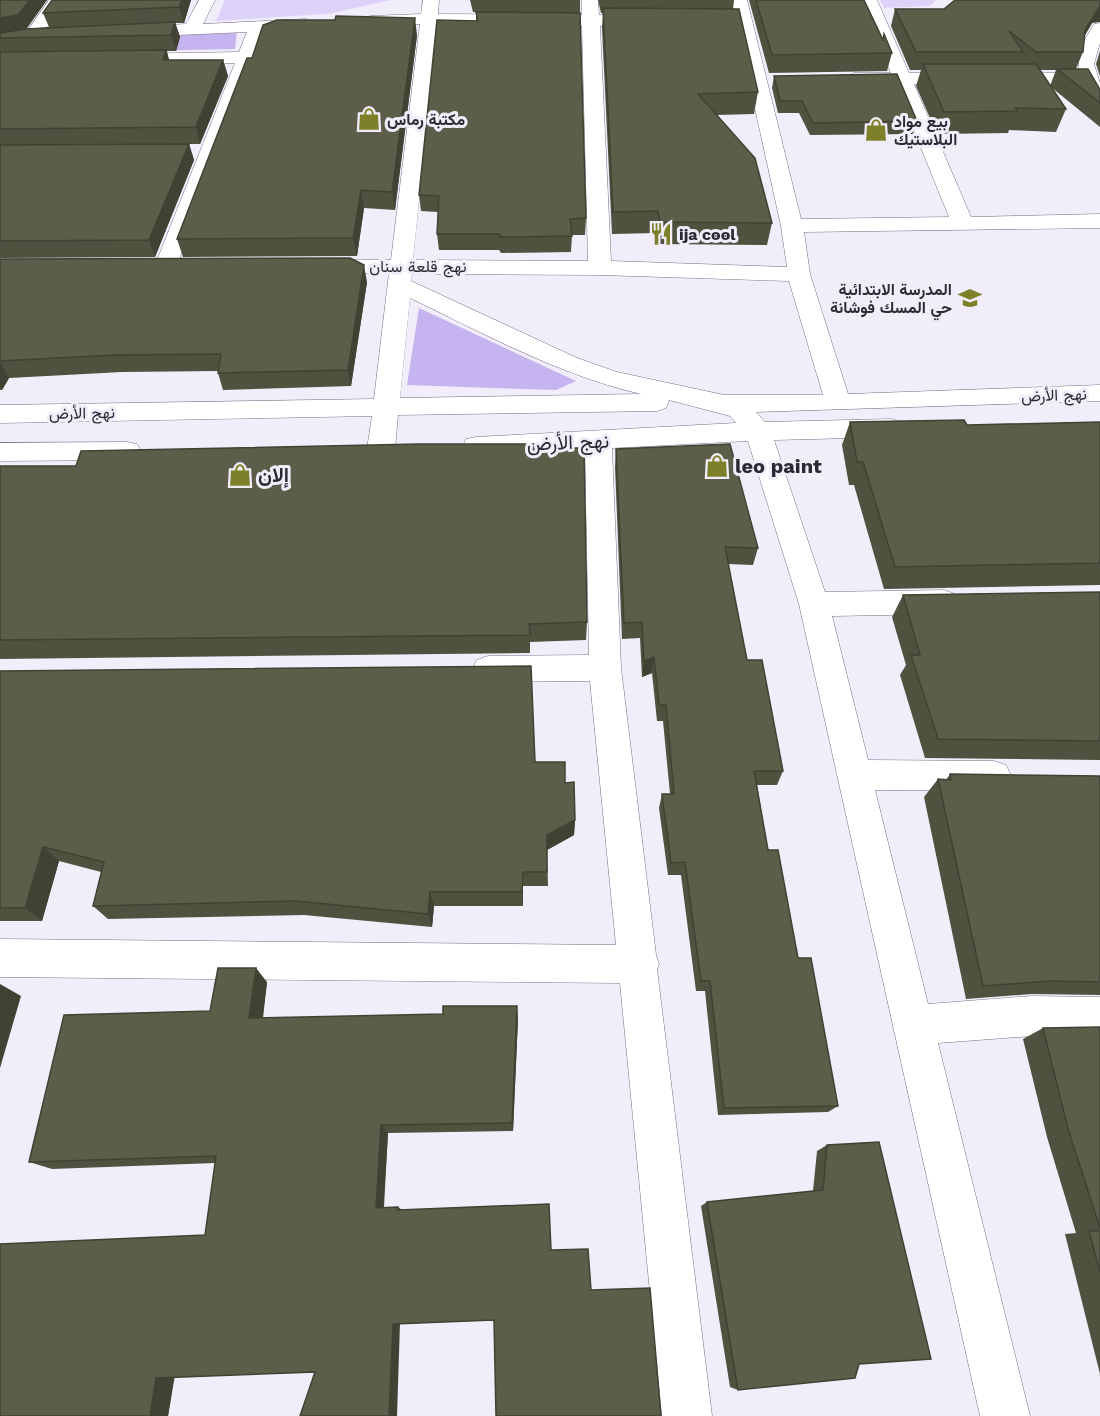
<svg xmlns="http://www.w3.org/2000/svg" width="1100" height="1416" font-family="'Work Sans',Vazirmatn,sans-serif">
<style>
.green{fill:#ddd3f9}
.forest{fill:#c6b4f0}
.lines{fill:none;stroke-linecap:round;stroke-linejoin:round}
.minor-casing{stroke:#777186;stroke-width:1}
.minor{fill:#fff;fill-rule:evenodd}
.wall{fill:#50513f;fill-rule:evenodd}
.shaded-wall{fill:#414233}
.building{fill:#5d5e49;stroke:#414233;stroke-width:1.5}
.labels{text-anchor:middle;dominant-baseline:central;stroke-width:6;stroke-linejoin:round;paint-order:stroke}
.far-poi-label{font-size:16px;font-weight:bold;fill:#2c2932;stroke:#f1edfb;text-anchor:start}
.far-street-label{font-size:16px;fill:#2c2932;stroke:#f1edfb}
.street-label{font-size:20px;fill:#2c2932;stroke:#f1edfb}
.poi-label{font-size:20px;font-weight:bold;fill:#2c2932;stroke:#f1edfb;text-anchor:start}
</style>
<rect width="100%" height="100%" fill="#f1edfb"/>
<g class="green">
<polygon points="225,0 391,0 327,14 216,21"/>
<polygon points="880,0 936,0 930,6 884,8"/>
</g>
<g class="forest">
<polygon points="237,30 235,49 34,53 47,39"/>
<polygon points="419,308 576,381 556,390 407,385"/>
</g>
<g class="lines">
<g class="minor-casing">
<g id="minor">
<polygon points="49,0 65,0 38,41 26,41 23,37"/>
<polygon points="199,0 215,0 203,24 306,19 315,24 306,29 265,31 176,268 173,273 157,273 154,268 235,63 125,64 116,59 125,54 239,52 247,32 133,37 124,32 133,27 186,24"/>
<path d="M423,0H439L438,14L582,15V0H598L599,15L654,17L657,21L654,25L648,26H600L611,261L787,267L781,226L731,0H747L801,219L949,217L895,84L854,85L845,79L854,73H891L861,0H877L909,73H1078L1080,48L1094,24L1100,23V43L1094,64L1100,83V107L1093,105L1082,84H914L971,217L1100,214V228L804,232L810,274L848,394L1100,385V401L756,412L765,422L892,419L901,422L905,428L901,434L892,437L774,440L825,592L944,590L955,594L959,602L955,610L944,614L832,616L868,760L994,761L1006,765L1011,776L1006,787L994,791L875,790L928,1004L1032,996L1100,997V1037L1032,1036L938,1043L1030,1416H980L799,604L748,441L612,448L621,668L656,955L659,964L657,969L712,1416H662L620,983L0,977V939L616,945L590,681L488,682L477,678L472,669L477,660L488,656L589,655L585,449L476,455L466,453L463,446L466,439L476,437L736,423L730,416L669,400L666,408L657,411L398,415L395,449L391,456L381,458L371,456L367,449L372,416L0,423V405L374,399L389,273H318L310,271L307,266L310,261L318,259L391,260L420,24L370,26L361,21L370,16L421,14ZM437,24L582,26L588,261L413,260ZM412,274L600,275L789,281L823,395H724L617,372L577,358L411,281ZM410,298C485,334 559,375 641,394L400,398Z"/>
<polygon points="127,442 137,444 141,451 137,458 127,460 0,461 0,443"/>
</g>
</g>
<use href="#minor" class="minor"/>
</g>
<g class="wall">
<polygon points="0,0 47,0 26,29 49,27 43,13 191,0 184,23 175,23 180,37 176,51 167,51 169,60 223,60 228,76 200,144 189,144 194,160 155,257 0,258"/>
<polygon points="470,0 580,0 580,13 586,218 585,235 572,235 571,252 501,253 499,250 439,250 437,234 438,212 421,211 419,195 476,21 476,12 473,12"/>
<polygon points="598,0 734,0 733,9 758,92 754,114 717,115 772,223 767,245 657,244 656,233 612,234 602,28 603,13 601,13"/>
<polygon points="749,0 864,0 883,39 892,53 887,71 769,73"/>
<path d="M895,9L1092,23L1085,35L1083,52L1076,69L1100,89V127L1051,87L1066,109L1056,132L1009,130L1008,133L937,134L916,86L921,70H910L891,26ZM1039,70H1056L1050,86Z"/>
<polygon points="335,20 417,35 395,210 364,208 357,256 183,257 177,239 252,58"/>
<polygon points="1100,51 1100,76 1096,64"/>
<polygon points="774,76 917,121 913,134 810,135 799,113 778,113 772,88"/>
<polygon points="0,259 367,282 351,386 223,390 218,373 218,371 122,372 9,378 2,390 0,390"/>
<polygon points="850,422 967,425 1100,422 1100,585 884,589 854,485 849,485 842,445"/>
<polygon points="616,449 758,548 753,565 728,564 747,660 783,771 777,785 757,785 768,850 838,1106 828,1112 718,1115 705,991 696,991 681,875 668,875 659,808 662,794 670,794 663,721 657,721 652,673 642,677 640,638 622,639 615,467"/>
<polygon points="0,466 587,622 586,640 530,642 530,653 0,659"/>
<polygon points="1100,592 1100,760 925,758 900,675 906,665 892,617 903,595"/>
<polygon points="0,671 535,762 565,783 575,820 574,835 547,850 548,886 523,886 523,906 434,906 432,927 304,915 108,919 93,906 101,872 59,861 42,921 0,921"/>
<polygon points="950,774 1100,776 1100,995 1032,994 966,999 924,797 938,779 946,780"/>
<polygon points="267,982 263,1018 518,1018 513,1131 388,1133 384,1207 398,1207 402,1210 494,1320 400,1324 315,1372 174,1377 168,1416 0,1416 205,1235 215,1163 52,1169 29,1162 210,1011"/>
<polygon points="1100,1027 1100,1374 1065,1234 1076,1233 1047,1137 1023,1039 1043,1028"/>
<polygon points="827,1145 859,1364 738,1390 730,1387 701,1206 707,1202 813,1191 817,1151"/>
</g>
<g class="shaded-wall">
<polygon points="30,0 47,0 25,31 0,35 0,18"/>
<polygon points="182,0 191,0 184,23 179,7"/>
<polygon points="1099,6 1100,6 1100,22 1092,23 1078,47 1085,30"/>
<polygon points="415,18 417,35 395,210 392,192"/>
<polygon points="175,22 180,37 176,51 171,35"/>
<polygon points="166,50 171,66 163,60"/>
<polygon points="223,60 228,76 200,144 196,127"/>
<polygon points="189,144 194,160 155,257 149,240"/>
<polygon points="361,190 364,208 357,256 353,238"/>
<polygon points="364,265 367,282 351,386 348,370"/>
<polygon points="0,362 9,378 2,390 0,386"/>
<polygon points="654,657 652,673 642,677 644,661"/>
<polygon points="575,820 574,835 547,850 547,835"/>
<polygon points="43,847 59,861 42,921 25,908"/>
<polygon points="523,872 523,906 522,892"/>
<polygon points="430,892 434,906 432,927 428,914"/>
<polygon points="256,968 267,982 261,1030 249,1018"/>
<polygon points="0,984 21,996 0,1068"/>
<polygon points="517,1006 518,1018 513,1131 512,1123"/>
<polygon points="381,1125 388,1133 383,1212 376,1208"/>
<polygon points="400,1323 397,1416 389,1416 393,1324"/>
<polygon points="175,1375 168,1416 150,1416 156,1378"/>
</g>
<g class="building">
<polygon points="0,0 30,0 18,15 0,18"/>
<polygon points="52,0 182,0 179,7 43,13"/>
<polygon points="756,0 864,0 883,40 884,34 892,53 772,55"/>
<polygon points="955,0 1100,0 1100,6 1085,30 1083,52 1036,52 1009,31 1023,52 916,52 895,9 944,9"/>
<polygon points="603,8 739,9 758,92 698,94 755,158 772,223 660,222 658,211 613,212"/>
<polygon points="476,12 580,13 586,218 570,219 572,236 500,237 499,234 437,234 439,196 419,195 437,20 478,21"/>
<polygon points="336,16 415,18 392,192 361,190 353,238 177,239 247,58 252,58 263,25 277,20 335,20"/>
<polygon points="175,22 171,35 0,38 0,33 26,29"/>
<polygon points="166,50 163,60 223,60 196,127 0,129 0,52"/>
<polygon points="923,64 1036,64 1066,109 1015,108 1017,111 944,112"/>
<polygon points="1057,69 1088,69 1099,88 1100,89 1100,103"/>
<polygon points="897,74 917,121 813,123 802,101 780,101 774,76"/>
<polygon points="189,144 149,240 0,241 0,145"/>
<polygon points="350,258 364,265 348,370 218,373 221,354 115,355 0,361 0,259"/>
<polygon points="964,420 967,425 1100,422 1100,563 895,567 863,462 857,462 850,422"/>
<polygon points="419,444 566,444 567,448 584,448 587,622 529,624 530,635 0,640 0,466 76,466 81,451"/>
<polygon points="730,444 758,548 725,547 747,660 762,660 783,771 754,771 768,850 778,850 798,958 811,958 838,1106 724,1108 710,981 701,981 685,862 671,863 662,794 674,794 666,705 659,705 654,657 644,661 642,622 624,623 616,449"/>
<polygon points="1100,592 1100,741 938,739 911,655 920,655 903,595"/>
<polygon points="531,666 535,762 565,762 565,783 574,782 575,820 547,835 547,872 523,872 522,892 430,892 428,914 296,901 93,906 104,862 43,847 25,908 0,908 0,671"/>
<polygon points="950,774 1100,776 1100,982 1051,981 983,986 938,779 951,780"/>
<polygon points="218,968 256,968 249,1018 443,1014 443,1006 517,1006 512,1123 381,1125 376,1208 398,1207 398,1210 549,1204 551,1250 588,1249 591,1290 650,1288 661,1416 496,1416 494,1320 393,1324 389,1416 300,1416 315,1372 156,1378 150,1416 0,1416 0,1244 205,1235 216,1156 29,1162 64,1015 210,1011"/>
<polygon points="1100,1027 1100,1228 1068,1129 1043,1028"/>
<polygon points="879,1142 931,1359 859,1364 855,1378 738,1390 707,1202 823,1190 827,1145"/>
<polygon points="1089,1231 1100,1231 1100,1272"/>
</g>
<defs>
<g id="shop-bare" transform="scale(1.8)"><path d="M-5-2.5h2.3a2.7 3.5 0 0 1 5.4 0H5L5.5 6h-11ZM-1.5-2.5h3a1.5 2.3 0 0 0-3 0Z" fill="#7e8029" stroke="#f1edfb" stroke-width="2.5" paint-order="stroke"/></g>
<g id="restaurant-bare" transform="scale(1.8)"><path d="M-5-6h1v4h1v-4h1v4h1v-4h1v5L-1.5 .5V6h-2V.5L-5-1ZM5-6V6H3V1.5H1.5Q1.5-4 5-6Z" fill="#7e8029" stroke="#f1edfb" stroke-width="2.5" paint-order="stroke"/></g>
<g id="school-bare" transform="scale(1.8)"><path d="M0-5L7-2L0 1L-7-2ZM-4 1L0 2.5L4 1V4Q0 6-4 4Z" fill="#7e8029" stroke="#f1edfb" stroke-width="2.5" paint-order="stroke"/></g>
</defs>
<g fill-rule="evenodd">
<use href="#shop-bare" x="369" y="119"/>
<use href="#shop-bare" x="876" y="130"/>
<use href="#restaurant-bare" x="661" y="234"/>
<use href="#school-bare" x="970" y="298"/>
<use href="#shop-bare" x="717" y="466"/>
<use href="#shop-bare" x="240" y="475"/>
</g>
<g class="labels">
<g class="far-poi-label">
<text x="387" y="119">مكتبة رماس</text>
<text x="894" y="121">بيع مواد<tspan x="894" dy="18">البلاستيك</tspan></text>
<text x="679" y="234">ija cool</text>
<text x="952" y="289" text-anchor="end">المدرسة الابتدائية<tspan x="952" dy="18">حي المسك فوشانة</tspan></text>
</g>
<g class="far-street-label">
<text x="418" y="266">نهج قلعة سنان</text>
<text transform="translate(1054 395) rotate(-2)">نهج الأرض</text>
<text transform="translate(82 413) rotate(-1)">نهج الأرض</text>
</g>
<g class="street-label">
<text transform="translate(568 442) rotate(-2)">نهج الأرض</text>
</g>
<g class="poi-label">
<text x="735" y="466">leo paint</text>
<text x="258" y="475">إلان</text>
</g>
</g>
</svg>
